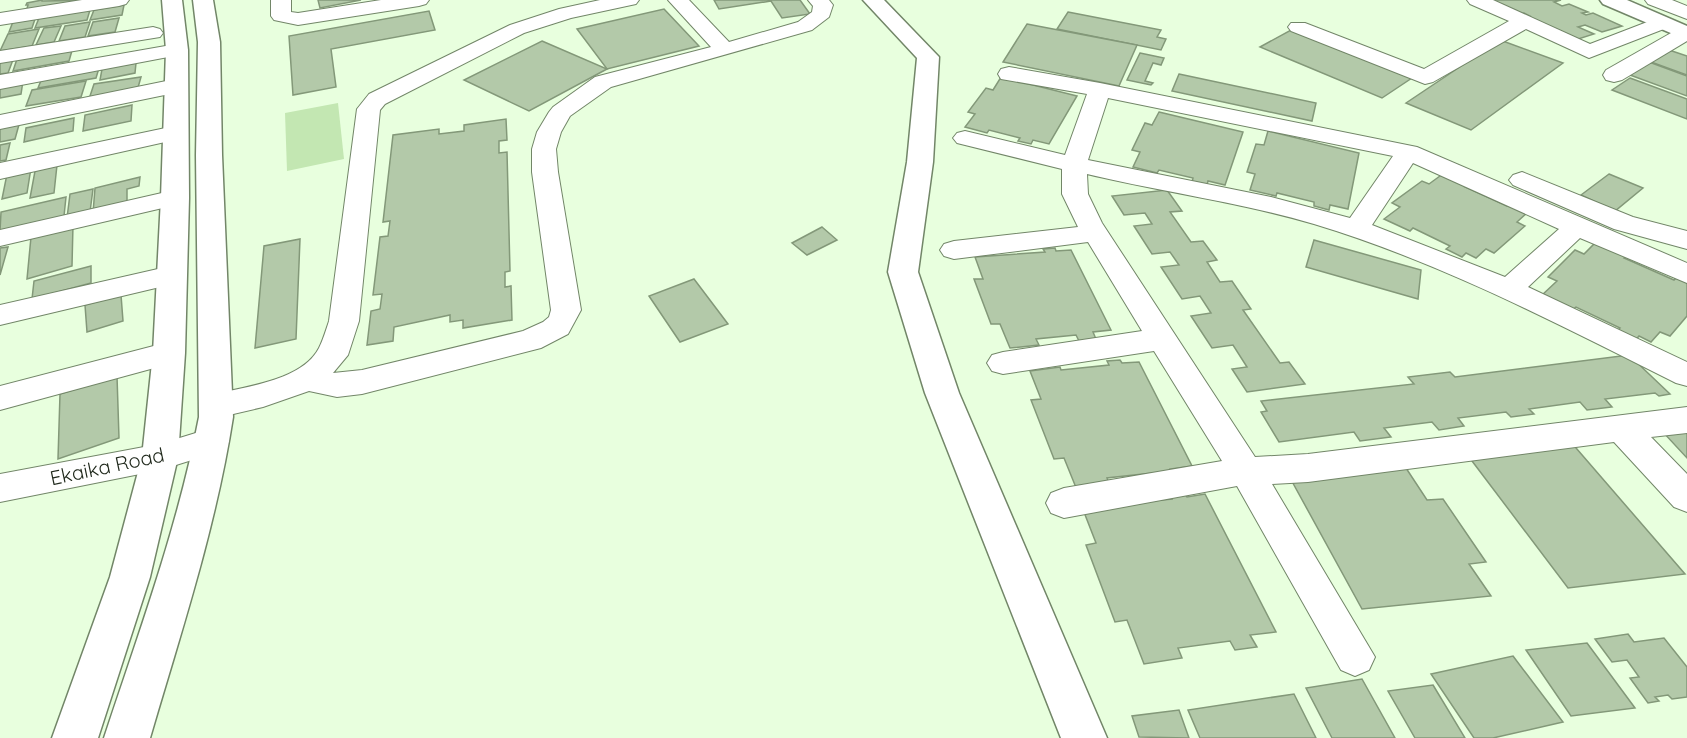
<svg xmlns="http://www.w3.org/2000/svg" width="1687" height="738" font-family="Quicksand,sans-serif">
<style>
.green{fill:#c3e7b2}
.building{fill:#b3c9a9;stroke:#839879;stroke-width:1.5}
.lines{fill:none;stroke-linecap:round;stroke-linejoin:round}
.street-casing{stroke:#728668;stroke-width:2}
.secondary-casing{stroke:#728668;stroke-width:3}
.street{fill:#fff;fill-rule:evenodd}
.secondary{fill:#fff;fill-rule:evenodd}
.labels{text-anchor:middle;dominant-baseline:central;stroke-width:5;stroke-linejoin:round;paint-order:stroke}
.street-label{font-size:20px;fill:#20291c;stroke:#fff}
</style>
<rect width="100%" height="100%" fill="#e8ffde"/>
<polygon class="green" points="338,103 344,159 287,171 285,113"/>
<g class="building">
<polygon points="42,0 42,1 100,0 26,12 28,5 26,5 27,3"/>
<polygon points="318,0 361,0 320,8"/>
<polygon points="714,0 800,0 810,14 782,18 771,1 719,9"/>
<polygon points="1491,0 1561,0 1554,2 1562,6 1569,4 1588,12 1582,13 1586,15 1593,13 1622,26 1602,32 1585,25 1578,27 1594,34 1572,41 1524,18 1530,16 1524,13 1517,15"/>
<polygon points="124,5 122,15 90,20 94,10"/>
<polygon points="664,9 699,46 607,69 577,29"/>
<polygon points="90,10 87,20 35,28 39,18"/>
<polygon points="429,11 435,30 331,49 336,87 293,95 289,36"/>
<polygon points="1068,12 1161,30 1157,37 1166,39 1161,50 1057,29"/>
<polygon points="36,16 32,28 9,32 14,19"/>
<polygon points="119,18 115,32 88,36 93,22"/>
<polygon points="90,22 85,37 59,41 65,26"/>
<polygon points="1027,24 1137,45 1119,86 1003,62"/>
<polygon points="61,26 54,42 36,45 44,28"/>
<polygon points="39,29 32,46 0,51 8,34"/>
<polygon points="1291,30 1412,78 1382,98 1260,47"/>
<polygon points="1500,40 1563,63 1471,130 1406,103"/>
<polygon points="542,41 607,69 529,111 464,80"/>
<polygon points="73,47 69,61 13,71 18,56"/>
<polygon points="1669,50 1687,56 1687,75 1651,62"/>
<polygon points="1140,53 1164,58 1161,65 1153,63 1145,81 1153,83 1151,85 1127,80"/>
<polygon points="14,57 8,73 0,74 0,60"/>
<polygon points="1649,62 1687,76 1687,96 1630,75"/>
<polygon points="136,63 135,73 100,80 102,69"/>
<polygon points="99,68 96,78 38,88 42,78"/>
<polygon points="1179,74 1316,103 1312,121 1172,91"/>
<polygon points="141,77 137,91 89,99 94,84"/>
<polygon points="1001,77 1077,96 1049,144 1033,140 1031,144 1018,141 1020,138 989,130 987,133 965,127 975,114 968,112 986,88 993,90"/>
<polygon points="1630,78 1687,99 1687,119 1612,90"/>
<polygon points="23,81 21,94 0,98 0,86"/>
<polygon points="86,81 81,97 26,106 32,90"/>
<polygon points="132,105 131,121 83,131 85,115"/>
<polygon points="1159,112 1243,132 1225,185 1208,181 1207,185 1192,182 1193,178 1159,170 1157,173 1133,167 1140,152 1132,150 1145,123 1152,125"/>
<polygon points="74,118 73,131 24,142 26,128"/>
<polygon points="506,119 507,140 499,141 499,153 507,152 510,271 505,272 505,287 511,286 512,320 463,328 463,320 450,322 450,315 394,327 393,341 367,345 371,311 380,309 382,294 373,295 380,237 388,236 390,221 383,222 393,135 439,129 439,134 464,131 464,125"/>
<polygon points="20,121 15,139 0,142 0,125"/>
<polygon points="1268,131 1359,153 1348,209 1330,205 1329,210 1314,206 1314,202 1277,193 1276,196 1250,190 1255,174 1247,172 1256,144 1264,145"/>
<polygon points="10,143 6,160 0,161 0,145"/>
<polygon points="57,165 54,193 30,198 35,171"/>
<polygon points="31,168 27,193 2,199 7,174"/>
<polygon points="1444,173 1470,184 1465,187 1507,206 1511,202 1528,212 1517,222 1525,226 1494,253 1486,249 1476,258 1466,253 1462,257 1446,249 1450,246 1413,228 1410,231 1384,219 1400,207 1392,203 1422,181 1429,184"/>
<polygon points="1609,174 1643,188 1615,211 1581,195"/>
<polygon points="140,177 139,186 127,189 127,205 93,213 95,188"/>
<polygon points="93,189 90,212 67,218 70,194"/>
<polygon points="1167,190 1182,211 1170,212 1191,242 1203,241 1217,260 1207,262 1220,282 1232,281 1251,309 1243,310 1280,363 1289,362 1305,384 1247,392 1232,369 1247,367 1233,345 1212,348 1191,316 1211,313 1200,296 1182,299 1161,267 1179,265 1170,252 1152,254 1134,226 1152,224 1145,213 1124,215 1112,196"/>
<polygon points="66,197 64,216 0,231 1,212"/>
<polygon points="73,225 72,266 27,279 31,237"/>
<polygon points="822,227 837,240 807,255 792,243"/>
<polygon points="300,239 296,339 255,348 264,246"/>
<polygon points="1314,240 1421,270 1418,299 1306,267"/>
<polygon points="1597,241 1628,254 1624,258 1674,280 1678,276 1687,280 1687,316 1670,336 1660,332 1651,342 1639,336 1635,341 1616,332 1620,328 1576,307 1572,310 1542,295 1557,281 1548,277 1575,250 1584,254"/>
<polygon points="8,247 0,275 0,248"/>
<polygon points="1055,248 1056,251 1071,250 1111,330 1093,332 1096,339 1079,341 1076,335 1036,339 1039,345 1010,348 1000,324 991,324 974,279 983,279 975,257 1045,252 1043,249"/>
<polygon points="91,266 91,283 32,299 34,281"/>
<polygon points="694,279 728,324 680,342 649,296"/>
<polygon points="121,295 123,321 87,332 85,305"/>
<polygon points="1629,355 1670,394 1659,396 1655,393 1605,399 1612,407 1587,410 1580,402 1529,409 1534,414 1511,417 1506,412 1458,418 1464,426 1439,430 1432,422 1384,428 1391,437 1360,441 1354,432 1279,442 1261,412 1267,411 1261,401 1414,384 1408,377 1450,372 1455,377"/>
<polygon points="1120,360 1122,363 1139,362 1192,466 1170,469 1175,478 1156,480 1152,473 1107,478 1110,486 1077,490 1064,458 1054,459 1031,400 1041,399 1030,371 1060,367 1061,370 1109,365 1107,361"/>
<polygon points="117,376 119,438 58,459 60,394"/>
<polygon points="1687,428 1687,458 1661,430"/>
<polygon points="1570,441 1685,574 1568,588 1466,453"/>
<polygon points="1404,465 1427,500 1443,499 1486,562 1469,564 1491,596 1362,609 1289,476"/>
<polygon points="1184,493 1187,497 1205,494 1276,632 1250,635 1257,647 1235,650 1230,641 1178,648 1182,658 1144,664 1127,620 1115,622 1086,545 1096,543 1082,507 1172,499 1170,494"/>
<polygon points="1628,634 1634,642 1664,638 1687,667 1687,697 1672,699 1668,695 1655,697 1659,701 1648,703 1630,678 1639,677 1627,660 1612,662 1595,639"/>
<polygon points="1587,643 1635,708 1571,716 1526,650"/>
<polygon points="1513,656 1563,722 1493,738 1474,738 1431,674"/>
<polygon points="1362,679 1395,738 1332,738 1306,688"/>
<polygon points="1433,685 1465,738 1415,738 1388,691"/>
<polygon points="1294,694 1316,738 1200,738 1188,710"/>
<polygon points="1179,710 1189,738 1139,737 1132,716"/>
</g>
<g class="lines">
<g class="street-casing">
<g id="street">
<polygon points="82,0 129,0 126,4 119,6 0,25 0,13"/>
<polygon points="271,0 291,0 291,12 298,13 381,0 429,0 426,4 419,6 298,25 274,20 271,16"/>
<path d="M600,0H639L636,4L571,18L524,33L385,104L380,110L359,321L348,355L333,373L362,370L523,331L543,322L549,317L551,310L532,172V149L537,132L549,112L553,107L595,77L711,47L668,0H689L729,42L798,22L812,12L813,6L808,0H829L833,5L829,17L812,30L611,87L570,116L561,132L556,149L558,172L581,310L568,334L541,348L362,394L337,397L309,391L263,407L216,418L204,415L200,406L204,397C238,387 301,383 319,348C323,340 326,330 329,321L357,109L369,94L510,25L559,9Z"/>
<polygon points="1467,0 1493,0 1590,44 1655,19 1669,19 1672,23 1669,27 1589,58 1526,29 1433,82 1425,84 1291,31 1288,27 1291,23 1305,23 1424,69 1509,21 1470,4"/>
<polygon points="1645,0 1672,0 1687,6 1687,19 1648,4"/>
<polygon points="153,27 160,29 163,33 160,37 0,63 0,51"/>
<polygon points="1687,27 1687,41 1622,80 1614,82 1606,80 1603,75 1606,70 1678,29"/>
<polygon points="177,44 184,46 188,50 184,54 0,89 0,75"/>
<path d="M1009,67L1100,83L1417,147L1687,263V283L1580,238L1528,287L1687,362V386L1676,383C1558,324 1440,262 1314,224C1239,202 1162,192 1087,174L1088,194L1102,223L1255,457L1308,454L1687,407V433L1651,437L1687,474V512L1674,507L1614,442L1308,482L1272,484L1375,657L1369,670L1355,676L1341,670L1237,486L1064,518L1051,513L1046,503L1051,493L1064,488L1222,461L1154,351L1003,374L992,371L987,363L992,355L1003,352L1142,331L1088,242L954,259L944,256L940,250L944,244L954,241L1078,227L1062,194V169L957,143L953,138L957,133L965,131L1065,155L1087,94L1001,79L998,74L1001,69ZM1108,98L1393,156L1350,218L1271,197L1088,160ZM1413,163L1559,229L1505,277L1372,225Z"/>
<polygon points="176,79 184,81 187,86 184,91 0,129 0,115"/>
<polygon points="175,126 183,128 187,133 183,138 0,179 0,163"/>
<polygon points="1522,172 1633,217 1687,231 1687,249 1614,229 1513,185 1509,180 1513,175"/>
<polygon points="175,190 184,193 188,198 184,203 0,246 0,230"/>
<polygon points="171,266 181,268 185,275 181,282 0,325 0,305"/>
<polygon points="169,342 180,345 184,353 180,361 0,410 0,386"/>
<polygon points="212,428 224,432 229,441 224,450 160,470 0,502 0,474 160,444"/>
</g>
</g>
<g class="secondary-casing">
<g id="secondary">
<polygon points="162,0 182,0 188,50 189,198 185,353 178,457 150,577 98,738 52,738 110,577 142,457 153,353 161,198 166,50"/>
<path d="M193,0H213L220,42L222,155L233,417C216,527 181,632 150,738H104C139,632 178,527 199,417L196,155L198,42Z"/>
<polygon points="863,0 884,0 939,57 933,162 918,272 959,393 1107,738 1061,738 925,393 888,272 907,162 917,58"/>
<polygon points="1600,0 1627,0 1687,26 1687,40 1603,4"/>
</g>
</g>
<use href="#street" class="street"/>
<use href="#secondary" class="secondary"/>
</g>
<g class="labels">
<g class="street-label">
<text transform="translate(107 466) rotate(-12)">Ekaika Road</text>
</g>
</g>
</svg>
